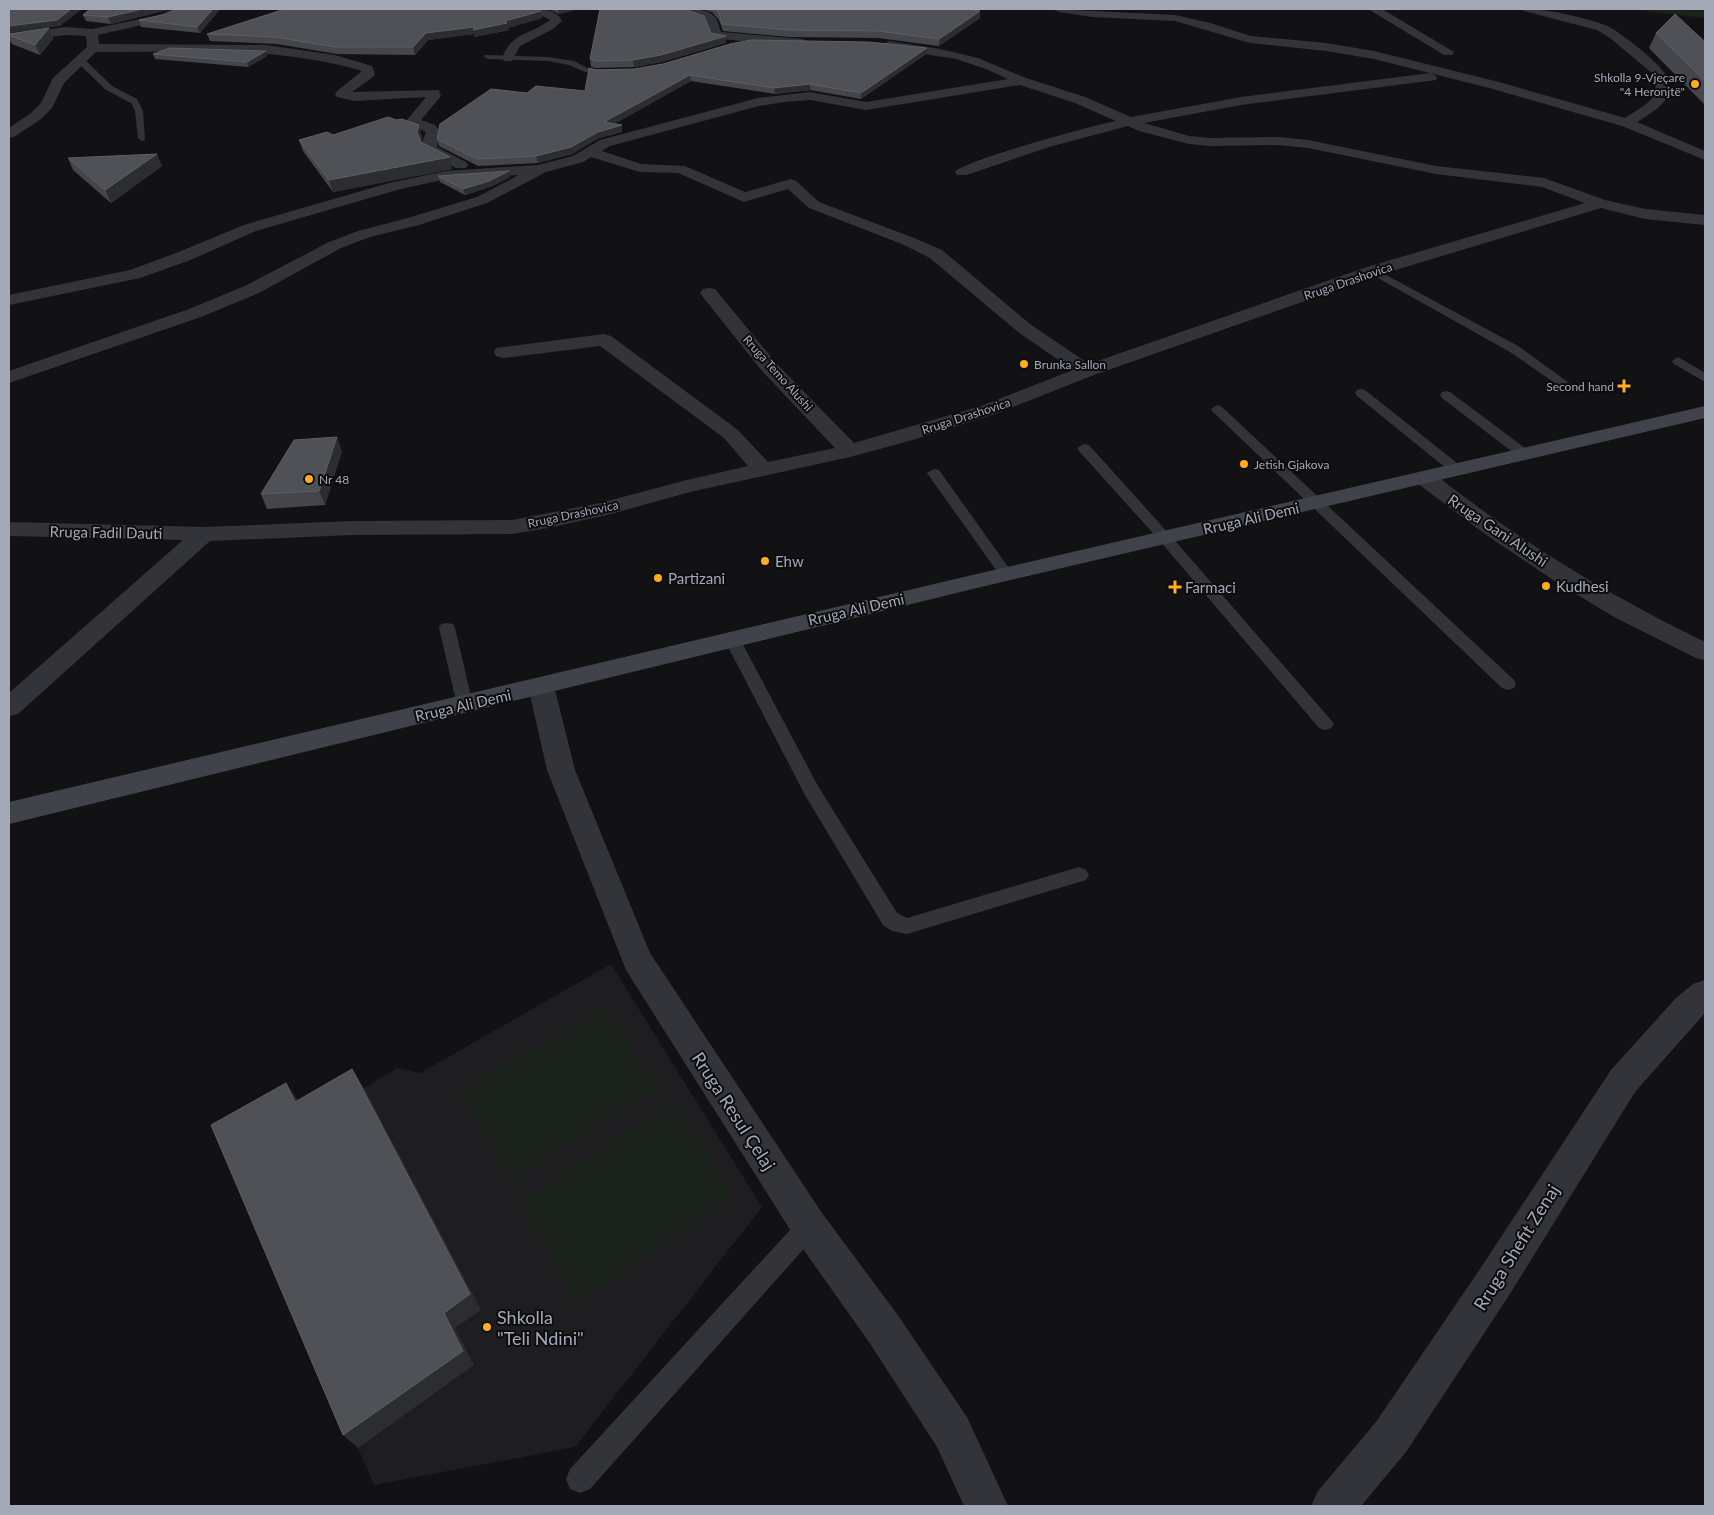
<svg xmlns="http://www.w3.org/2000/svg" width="1714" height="1515" font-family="Lato,sans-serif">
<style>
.built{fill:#1e1e21}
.green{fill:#1a221b}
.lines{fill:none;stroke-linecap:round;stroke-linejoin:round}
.lane{fill:#33343a;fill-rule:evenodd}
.street{fill:#33343a;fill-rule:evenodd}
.secondary{fill:#41434a;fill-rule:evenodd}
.wall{fill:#45464c}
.shaded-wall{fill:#2c2d31}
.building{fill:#4f5157;stroke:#5c5f66}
.poi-dot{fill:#ffac20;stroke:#0d0d0f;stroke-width:2}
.labels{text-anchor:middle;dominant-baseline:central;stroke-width:4;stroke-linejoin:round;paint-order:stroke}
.far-poi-label{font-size:12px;fill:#a3a9b6;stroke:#0d0d0f;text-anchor:start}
.far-street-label{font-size:12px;fill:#a3a9b6;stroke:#0d0d0f}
.street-label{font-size:15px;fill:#a3a9b6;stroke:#0d0d0f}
.poi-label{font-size:15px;fill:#a3a9b6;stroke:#0d0d0f;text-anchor:start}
.near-street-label{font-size:18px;fill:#a3a9b6;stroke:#0d0d0f}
.near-poi-label{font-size:18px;fill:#a3a9b6;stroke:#0d0d0f;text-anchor:start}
</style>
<rect width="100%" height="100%" fill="#121214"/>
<polygon class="built" points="611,964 762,1207 575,1447 374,1485 227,1143 364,1088 397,1068 420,1073"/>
<g class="green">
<polygon points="1637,9 1705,9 1705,18 1646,11"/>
<polygon points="605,1008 658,1088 510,1180 462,1090"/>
<polygon points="672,1104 734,1195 576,1303 519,1201"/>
</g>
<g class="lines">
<g class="lane">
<polygon points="485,55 548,57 574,61 587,68 611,70 615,72 611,74 585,72 569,65 548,61 488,59 484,57"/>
<polygon points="78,59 84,59 112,86 137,99 143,111 145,140 142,141 138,138 135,111 131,103 106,90 78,63"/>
<polygon points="1373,268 1518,346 1572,385 1566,389 1562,388 1510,352 1369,273 1368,271"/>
<polygon points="1678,357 1705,373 1705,382 1674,364 1672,361"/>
<polygon points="1361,389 1365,390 1462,467 1464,470 1462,473 1452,473 1357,396 1355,393 1357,390"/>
<polygon points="1446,391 1450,392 1529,451 1531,454 1529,457 1519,457 1442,398 1440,395 1442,392"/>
<polygon points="1217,405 1221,406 1514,680 1516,684 1514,688 1508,690 1502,688 1213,412 1211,409"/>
<polygon points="1084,444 1089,445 1170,535 1331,720 1334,724 1331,728 1325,730 1319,728 1160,541 1079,451 1077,448"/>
<polygon points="934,469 939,470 1011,571 1013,574 1011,577 1001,577 927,473"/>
<polygon points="447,623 453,624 455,628 473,705 471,709 465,711 459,709 457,705 439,628 441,624"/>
<polygon points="732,634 738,635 740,639 818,786 897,913 907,918 1079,867 1086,870 1089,875 1086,880 907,934 892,931 883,925 805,795 724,639 726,635"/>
<polygon points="809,1214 817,1218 821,1226 817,1234 590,1489 580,1493 570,1489 566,1479 570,1469 801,1218"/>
</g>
<g class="street">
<path d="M172,9H187L168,19L98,35L99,44L266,45L335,55L372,66L375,74L373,77L352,92L439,90L441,96L421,120L435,125L440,131L437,147L466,162L468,165L466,168H456L425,152C420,145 423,139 426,132L410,125L407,120L426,97L355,101L337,97L335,94L337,91L362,71C274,45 187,52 96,52L64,83L52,108L41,119L14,137L9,138V128L31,113L41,103L53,78L87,47L86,36L65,35L9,43V35L65,27L92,29L160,15Z"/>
<path d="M531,9C542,9 557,9 562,21L553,29L520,46L512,61H504L502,58C512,32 530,35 550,20L532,11Z"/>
<path d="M676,9C687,9 706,7 715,17C718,20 719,27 721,32L803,39L809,43L803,47L712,38L706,21L677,11Z"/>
<path d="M1053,9L1175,15L1210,23L1251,36L1326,43L1374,51L1499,82L1625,118C1644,105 1664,99 1652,73L1610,38L1597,30L1524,11L1522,9C1544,8 1583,17 1605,25C1618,30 1654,59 1662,70C1667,75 1670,84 1669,91C1667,105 1648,115 1637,122L1705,151V160L1622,126L1489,88L1374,59L1326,51L1250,43L1175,21L1092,17L1059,12Z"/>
<polygon points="1368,9 1382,9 1454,52 1452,55 1444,55"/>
<path d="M889,41L940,49L978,58L1026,78L1085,97L1131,117L1241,97L1431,73L1437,77L1436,80L1241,105L1144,123L1189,136L1210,138L1278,137L1308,140L1436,166L1544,178L1605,200L1645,209L1705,215V225L1645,219L1601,208L1379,275L1094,375L995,414L909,441L850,457L690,492L611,514L548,528L512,534L352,535L210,541L18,714L9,716V693L183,540L9,536V522L204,527L352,521L512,520L600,503L687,480L748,466L724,438L600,346L503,358L496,356L494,352L496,348L604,334L611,336L738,430L768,462L835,448L762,371L703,297L700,293L703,289L709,288L715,289L776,363L854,443L981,406L1073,370L1018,332L930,258L902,244L809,208L788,189L744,202L678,173L640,172L591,157L583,162L546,172L487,203L419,225L370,237L341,248L259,293L201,317L9,383V371L189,309L247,285L329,242L358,231L408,218L477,197L519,175L446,179L397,190L256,231L188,261L140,278L9,305V295L130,270L176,253L244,225L389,183L446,171L538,165L573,156L600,140L758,98L810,92L866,102L1008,79L986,69L956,59L885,48L883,45ZM1020,85L1075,103L1116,121C1094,125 962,161 955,172L957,175H967L1049,147L1128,126L1139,131L1189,144L1210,146L1278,145L1308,148L1436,174L1542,187L1585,203L1367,267L1089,364L1030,324L942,250L914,238L819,202L796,181L791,179L745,192L685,166L641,164L602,151L610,146L759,106L785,102L810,100L866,110Z"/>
<path d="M1425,472L1433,473C1518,540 1608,595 1705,642V660L1696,658L1616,618L1556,582L1485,534L1417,483L1414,478L1417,473Z"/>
<polygon points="541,677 550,680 554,686 575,770 650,953 822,1213 897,1314 967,1417 1008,1506 964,1506 937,1447 869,1342 796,1239 626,970 547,770 528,686 532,680"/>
<polygon points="1705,980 1705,1013 1635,1092 1508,1297 1406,1452 1361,1506 1311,1506 1318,1491 1376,1422 1480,1269 1611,1070 1676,998 1693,984"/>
</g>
<polygon class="secondary" points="1705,406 1705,418 981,587 9,824 9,802 981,573"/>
</g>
<g class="wall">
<polygon points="171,9 111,24 86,21 83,15"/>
<polygon points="177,9 220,9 200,33 141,27 139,20 166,14"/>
<polygon points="549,9 578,9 559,14"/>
<polygon points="701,9 968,9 980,11 980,18 939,46 878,38 789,37 723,31 719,20 712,12"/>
<polygon points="541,11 542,18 508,28 509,30 474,37 474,34 428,40 415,55 337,54 277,44 210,41 207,34"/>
<polygon points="49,28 53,39 40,55 12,44 9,38 9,34"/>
<polygon points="711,33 726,43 662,62 634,67 597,68 591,67 590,59"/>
<polygon points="1656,33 1705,42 1705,105 1649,48"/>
<polygon points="266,51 267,56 248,67 155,59 153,54"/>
<polygon points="926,54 861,99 810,90 775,94 691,81 614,124 622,125 622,132 599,138 572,154 538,163 478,166 439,146 437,139 527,93 585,91 596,70 634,69"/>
<polygon points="333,135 422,137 421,141 452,169 333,192 303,151 299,140"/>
<polygon points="68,158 162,166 111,203 73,170"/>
<polygon points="438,176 510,177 490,187 465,195 440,182"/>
<polygon points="342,451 325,505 267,509 261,494"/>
</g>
<g class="shaded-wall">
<polygon points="71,9 82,9 60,26 9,33 9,26"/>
<polygon points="143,9 171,9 111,24 108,17"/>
<polygon points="213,9 220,9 200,33 197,27"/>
<polygon points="558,9 578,9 559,14"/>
<polygon points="541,11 542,18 508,28 509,30 474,37 474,34 428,40 415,55 413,47 426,33 505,21"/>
<polygon points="980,11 980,18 939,46 939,39"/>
<polygon points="49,28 53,39 40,55 35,45"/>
<polygon points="726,36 726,43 662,62 634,67 633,60"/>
<polygon points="927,48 926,54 861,99 861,93"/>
<polygon points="266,51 267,56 248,67 247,62"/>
<polygon points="690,75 691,81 605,129 604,122"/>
<polygon points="810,84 810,90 775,94 774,88"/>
<polygon points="419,125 422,137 420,144 417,132"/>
<polygon points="622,125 622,132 599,138 572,154 538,163 536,156 598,132"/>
<polygon points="157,154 162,166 111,203 105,190"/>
<polygon points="450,157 452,169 333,192 329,180"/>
<polygon points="509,171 510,177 490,187 465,195 463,189"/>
<polygon points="337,437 342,451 325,505 319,491"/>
<polygon points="352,1069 364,1088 481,1310 455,1328 474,1365 358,1448 343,1435 444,1313"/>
<polygon points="286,1083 299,1102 295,1102"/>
</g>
<g class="building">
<polygon points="9,9 71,9 57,20 9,26"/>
<polygon points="90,9 143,9 108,17 83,15"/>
<polygon points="177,9 213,9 197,27 139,20 166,14"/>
<polygon points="285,9 536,9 541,11 505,21 507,23 473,30 475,27 426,33 413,47 335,47 275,37 207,34"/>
<polygon points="600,9 684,9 704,16 711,33 726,36 661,55 633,60 596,61 590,59"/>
<polygon points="715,9 968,9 980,11 939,39 878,31 789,30 722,24 719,13"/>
<polygon points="1675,14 1705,42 1705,81 1656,33"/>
<polygon points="49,28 35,45 9,35 9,34"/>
<polygon points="751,40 869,42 927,48 861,93 810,84 774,88 690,75 604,122 622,125 598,132 571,147 536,156 477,159 437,139 440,124 491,89 527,93 536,86 585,91 589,68 596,70 634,69 663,64 730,44"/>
<polygon points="170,48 266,51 247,62 153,54"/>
<polygon points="388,117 396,120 402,119 419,125 417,132 421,142 450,157 329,180 299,140 327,132 333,135"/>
<polygon points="157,154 105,190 68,158"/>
<polygon points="509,171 489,181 463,189 438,176"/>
<polygon points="337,437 319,491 261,494 294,440"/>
<polygon points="352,1069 470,1294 444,1313 463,1351 343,1435 211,1125 286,1083 295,1102"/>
</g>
<g class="poi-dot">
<circle cx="1695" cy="84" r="5"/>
<circle cx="1024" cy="364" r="5"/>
<path d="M1621.5 378.5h5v5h5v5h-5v5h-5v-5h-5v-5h5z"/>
<circle cx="1244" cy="464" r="5"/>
<circle cx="309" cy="479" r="5"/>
<circle cx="765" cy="561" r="5"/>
<circle cx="658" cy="578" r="5"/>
<circle cx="1546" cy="586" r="5"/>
<path d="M1172.5 579.5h5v5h5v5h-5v5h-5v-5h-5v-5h5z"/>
<circle cx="487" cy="1327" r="5"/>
</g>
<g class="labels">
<g class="far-poi-label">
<text x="1685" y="77" text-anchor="end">Shkolla 9-Vjeçare<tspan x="1685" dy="14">"4 Heronjtë"</tspan></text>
<text x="1034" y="364">Brunka Sallon</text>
<text x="1614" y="386" text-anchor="end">Second hand</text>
<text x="1254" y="464">Jetish Gjakova</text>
<text x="319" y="479">Nr 48</text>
</g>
<g class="far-street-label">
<text transform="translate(1348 281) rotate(-19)">Rruga Drashovica</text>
<text transform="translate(778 373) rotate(48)">Rruga Temo Alushi</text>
<text transform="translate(966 416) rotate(-18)">Rruga Drashovica</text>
<text transform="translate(573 514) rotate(-12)">Rruga Drashovica</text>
</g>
<g class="street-label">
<text transform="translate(1251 518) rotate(-13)">Rruga Ali Demi</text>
<text transform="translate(1498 530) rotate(34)">Rruga Gani Alushi</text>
<text transform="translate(106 532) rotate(1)">Rruga Fadil Dauti</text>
<text transform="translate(856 609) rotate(-13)">Rruga Ali Demi</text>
<text transform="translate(463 705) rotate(-13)">Rruga Ali Demi</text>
</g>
<g class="poi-label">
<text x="775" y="561">Ehw</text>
<text x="668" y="578">Partizani</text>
<text x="1556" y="586">Kudhesi</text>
<text x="1185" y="587">Farmaci</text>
</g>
<g class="near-street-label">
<text transform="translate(734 1111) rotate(57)">Rruga Resul Çelaj</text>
<text transform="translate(1516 1247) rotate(-58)">Rruga Shefit Zenaj</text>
</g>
<g class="near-poi-label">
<text x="497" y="1317">Shkolla<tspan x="497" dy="21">"Teli Ndini"</tspan></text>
</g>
</g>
<rect width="1714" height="1515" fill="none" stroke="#a3a9b6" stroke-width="20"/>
</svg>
